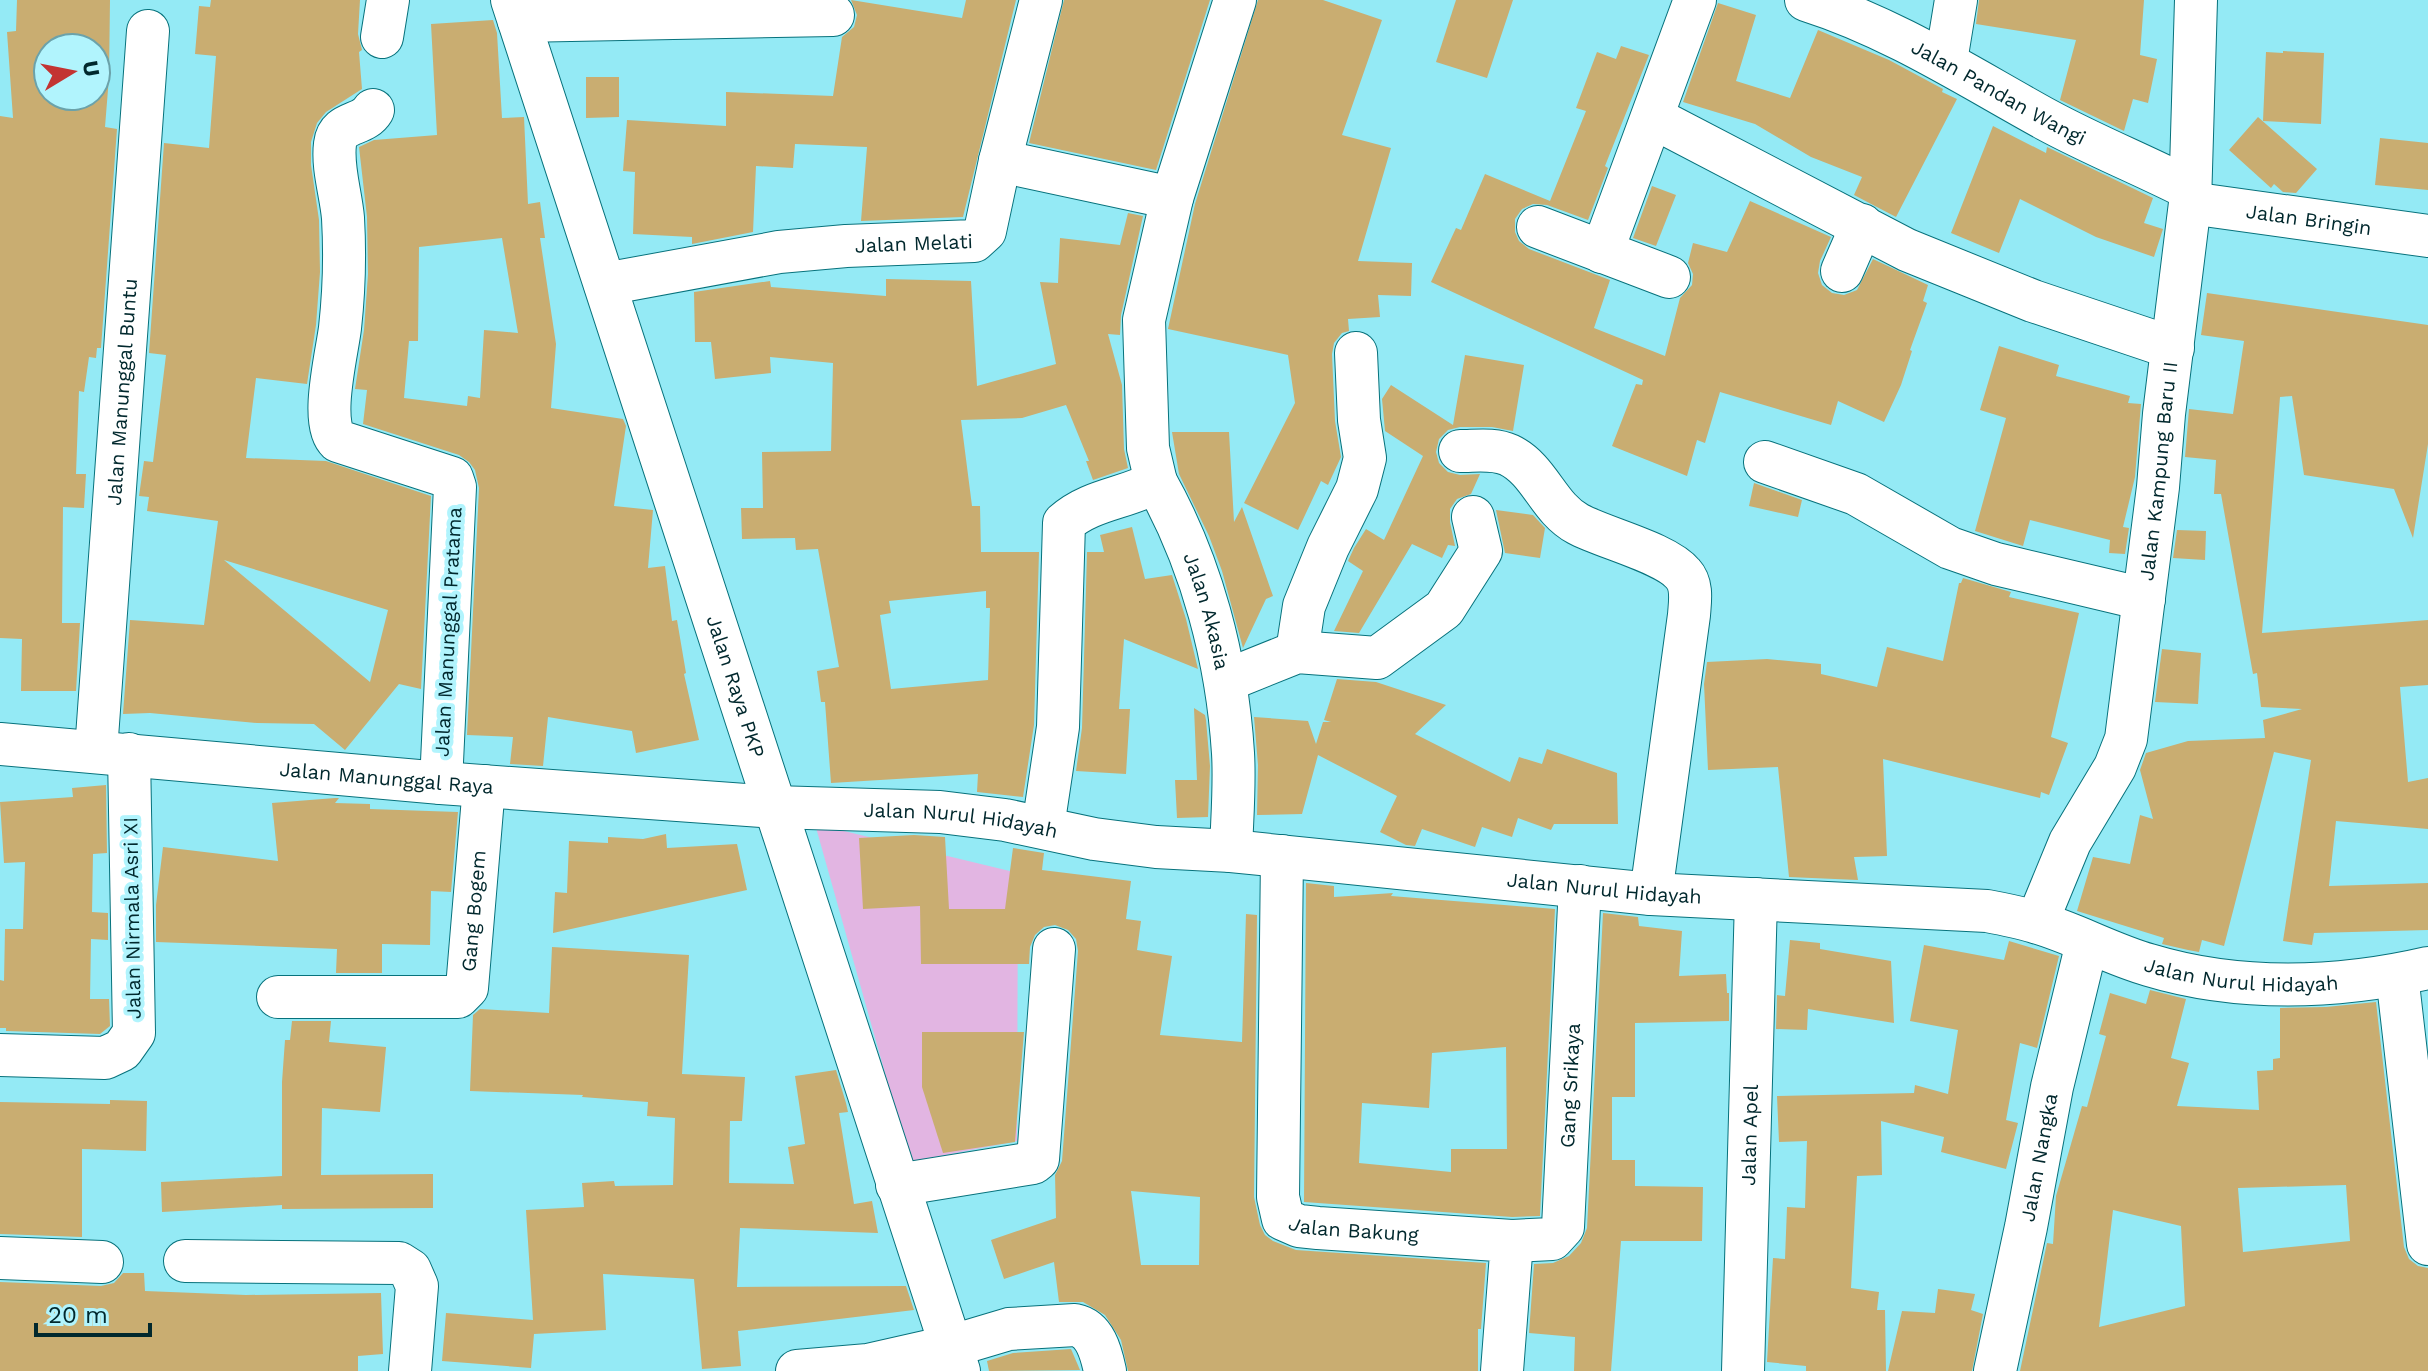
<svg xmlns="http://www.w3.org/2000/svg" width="2428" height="1371" font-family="'Work Sans',sans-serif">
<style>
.green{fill:#e2b5e2}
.building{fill:#c9ad71;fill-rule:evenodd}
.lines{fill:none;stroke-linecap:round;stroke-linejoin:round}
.minor-casing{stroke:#07727c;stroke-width:44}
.minor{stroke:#fff;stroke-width:42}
.labels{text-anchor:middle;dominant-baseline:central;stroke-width:8;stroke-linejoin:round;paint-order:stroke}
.street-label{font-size:20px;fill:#01282d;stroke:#b1f4fd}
</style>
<rect width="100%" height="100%" fill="#94eaf5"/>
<polygon class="green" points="815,824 1018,873 1017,1141 910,1162"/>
<g class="building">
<path d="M17,0H110L109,77L105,127L117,129L101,348H97L96,358L89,357L84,392L79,391L76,474H86L84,508L63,507L62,623H80L76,691H21L22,639L0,638V116L13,118L7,32L16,31ZM48,48H96V96H48Z"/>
<path d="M211,0H360L358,34L362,50L359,52L362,89L326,112L317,123L311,142V165L319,220L320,272L316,325L307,384L256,378L246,458L326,461L431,496L421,689L399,684L345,750L314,724L257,723L150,713L123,714L130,620L204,625L218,521L147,511L149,497L139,496L144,461L153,462L166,355L149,353L164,143L209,148L216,56L195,54L199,6L210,7ZM224,560L388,610L370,682Z"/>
<polygon points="851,0 962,18 966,0 1016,0 963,217 861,221 867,147 795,144 793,168 756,166 753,232 692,244 692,237 633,234 635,172 623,171 627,120 726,126 726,92 833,96 842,37 854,27 857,15"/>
<polygon points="1064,0 1210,0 1156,170 1029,143"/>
<polygon points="1258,0 1323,0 1382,20 1342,135 1391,148 1358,261 1412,263 1411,296 1378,295 1380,317 1348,319 1349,331 1342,333 1334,343 1332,354 1335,421 1341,457 1328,485 1321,481 1298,530 1244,503 1295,403 1288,355 1168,329 1195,204"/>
<polygon points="1456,0 1513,0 1487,78 1436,62"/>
<polygon points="1979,0 2144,0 2140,55 2157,59 2148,103 2133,99 2124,131 2060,100 2076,40 1976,24"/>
<polygon points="1718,3 1756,15 1736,81 1790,98 1818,30 1889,60 1943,89 1942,92 1957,99 1896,217 1854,195 1862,177 1811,157 1755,124 1683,102"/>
<path d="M493,20L497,33L502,118L524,117L528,204L540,202L545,238H540L556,344L551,408L623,419L626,426L614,506L653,510L648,568L665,566L672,621L677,620L686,673L684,674L699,740L636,753L632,731L548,717L543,766L510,764L513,737L467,735L479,488L475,470L469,462L459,455L363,424L367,390L355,389L364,330L368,274L367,217L359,147L374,140L437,135L431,24ZM502,238L518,333L484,330L480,398L468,396L467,406L404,398L409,341H418L419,247Z"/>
<polygon points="1621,46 1649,55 1605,166 1608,168 1588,220 1547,205 1533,204 1522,209 1515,219 1515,232 1519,241 1529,249 1610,280 1594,328 1665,356 1680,298 1692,285 1693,274 1688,263 1693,243 1727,252 1750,201 1831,237 1820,261 1818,273 1822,285 1832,293 1844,295 1857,290 1873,259 1928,285 1923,301 1927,303 1910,350 1912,351 1901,385 1884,422 1838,401 1831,425 1720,392 1705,443 1697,440 1687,476 1612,446 1636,384 1642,385 1643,380 1431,282 1456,228 1461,230 1485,174 1550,201 1586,111 1576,108 1597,52 1616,59"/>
<polygon points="2283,51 2324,53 2321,124 2263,121 2266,52 2283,53"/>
<polygon points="586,77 619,77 619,117 586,118"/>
<polygon points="2258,117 2317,169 2296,193 2283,192 2274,184 2271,188 2229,150"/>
<polygon points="1993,126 2046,153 2047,147 2153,198 2144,223 2163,229 2154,257 2096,237 2020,199 1999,253 1951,233"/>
<polygon points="2380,138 2428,143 2428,190 2375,185"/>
<polygon points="1652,186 1676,195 1656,246 1633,238"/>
<path d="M1128,213L1143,216L1121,315L1120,335L1108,334L1122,385L1124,449L1128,468L1093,480L1086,461H1089L1066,405L1022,418L961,420L972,506H980L981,552H1039L1034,725L1023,797L977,792L978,774L831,783L825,702H821L817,671L839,667L818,549L796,550L795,538L742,539L741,508H763L762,452L831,451L833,363L770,357L771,373L715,379L711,342H695L694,292L770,281L771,287L886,296V279L971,281L977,386L1056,364L1040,282L1058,283L1060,238L1120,245ZM986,591V608H990L988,680L891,689L880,615L891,613L889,601Z"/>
<polygon points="2207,293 2428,325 2428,444 2413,538 2394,489 2304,475 2292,396 2280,397 2262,633 2428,620 2428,685 2400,687 2408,782 2428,778 2428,829 2336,821 2329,886 2428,883 2428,930 2314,933 2312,945 2283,941 2311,760 2274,752 2224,946 2202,940 2199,952 2188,950 2162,944 2164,938 2077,911 2093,857 2130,864 2140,815 2153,819 2140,770 2146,753 2188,741 2265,738 2263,720 2302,709 2261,707 2257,673 2253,674 2221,494 2214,494 2216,460 2185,457 2189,409 2233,414 2244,341 2201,335"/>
<polygon points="1999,346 2059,365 2056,376 2130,396 2128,403 2141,404 2135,477 2123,527 2129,528 2125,554 2109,553 2110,540 2030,520 2023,546 1975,531 2006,418 1980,410"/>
<polygon points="1465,355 1524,365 1513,431 1492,427 1460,427 1448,430 1439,439 1436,452 1439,463 1448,472 1460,475 1480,474 1471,494 1457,499 1450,509 1450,522 1455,546 1448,545 1442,558 1412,544 1359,633 1334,631 1363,571 1348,561 1354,548 1366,529 1384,540 1423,456 1385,431 1382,399 1391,385 1453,425"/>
<polygon points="1172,432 1229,432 1234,522 1242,507 1273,596 1266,599 1243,648 1222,571 1209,536 1179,474"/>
<polygon points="1754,483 1802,500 1798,517 1749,506"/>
<polygon points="1496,510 1533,515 1545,528 1540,558 1505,553"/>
<polygon points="1132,527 1145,579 1172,575 1186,619 1198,669 1124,639 1119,709 1130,709 1126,774 1076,771 1082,728 1087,552 1104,552 1100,535"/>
<polygon points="2177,530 2206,531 2205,560 2173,558"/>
<polygon points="1963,578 2011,592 2009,597 2079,613 2051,737 2068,743 2049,795 2041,792 2040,798 1883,759 1887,856 1854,857 1858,880 1789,877 1778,767 1708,770 1704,684 1707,662 1767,659 1821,664 1821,674 1877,687 1887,647 1943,661 1959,583 1961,583"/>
<polygon points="2162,649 2201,653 2198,704 2155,702"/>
<polygon points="1337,679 1376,682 1446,705 1415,734 1510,782 1519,757 1542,764 1547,749 1617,773 1618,824 1554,824 1551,830 1518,818 1512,837 1482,827 1475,847 1422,829 1415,846 1406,845 1380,832 1397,796 1318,755 1302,814 1257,815 1258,765 1254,717 1308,721 1316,744 1323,722 1331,722 1324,720"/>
<polygon points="1194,708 1205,715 1206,720 1210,766 1208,817 1177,818 1175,780 1197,780"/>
<polygon points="106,785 107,853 93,854 92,912 108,913 108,940 91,939 90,999 109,999 110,1026 100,1034 6,1031 6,1028 0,1028 0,980 4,981 5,929 23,929 25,862 4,863 0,802 73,797 72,788"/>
<polygon points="335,798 339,798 335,803 370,804 370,809 458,812 451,892 431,891 430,945 382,944 382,973 336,973 337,949 156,942 156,905 163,847 278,861 272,803"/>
<polygon points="666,834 667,848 737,844 747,890 553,933 555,892 567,893 569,841 608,843 608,837 643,839"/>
<path d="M914,835L945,837L949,909H1005L1013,848L1044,853L1042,870L1131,881L1126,919L1141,921L1137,950L1172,956L1160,1035L1242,1042L1246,914L1257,915L1254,1197L1260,1225L1265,1235L1273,1241L1296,1250L1486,1263L1481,1329H1478V1371H1128L1121,1340L1105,1315L1083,1302H1059L1054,1262L1004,1279L991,1240L1056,1218L1055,1175L1062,1161L1078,951L1076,939L1068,930L1055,925L1044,927L1035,935L1030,947L1029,964H921L920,906L863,909L859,838ZM1131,1191L1200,1197L1199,1265H1141Z"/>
<path d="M1306,883L1334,886V897L1393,893L1391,896L1555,909L1540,1216L1512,1217L1304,1202ZM1506,1047L1507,1149H1451V1172L1359,1163L1362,1103L1429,1108L1432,1053Z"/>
<polygon points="1603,913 1638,917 1639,926 1682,931 1679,976 1726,974 1727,993 1729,993 1729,1021 1635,1023 1635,1097 1612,1097 1612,1160 1635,1160 1635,1186 1703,1187 1702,1241 1621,1241 1611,1371 1574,1371 1575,1337 1529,1333 1534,1264 1553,1263 1569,1256 1581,1243 1587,1228"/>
<polygon points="1790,940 1820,943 1820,949 1891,961 1894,1023 1808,1009 1807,1030 1776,1029 1777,995 1785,996"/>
<polygon points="2009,941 2059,956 2037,1048 2020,1043 2006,1120 2018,1123 2006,1169 1941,1152 1944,1137 1881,1121 1882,1175 1857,1176 1851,1288 1879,1292 1877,1310 1885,1310 1886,1371 1806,1371 1806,1366 1767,1362 1773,1258 1785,1259 1787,1207 1805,1208 1807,1141 1779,1142 1777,1096 1914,1093 1915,1085 1948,1094 1958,1030 1910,1021 1924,945 2004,960"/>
<polygon points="552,947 689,955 682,1074 745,1077 742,1121 730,1121 729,1183 794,1184 788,1147 805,1144 795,1076 836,1070 846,1103 848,1112 839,1113 854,1204 872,1201 878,1233 740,1228 737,1287 906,1286 914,1310 738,1331 741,1366 702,1369 694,1279 603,1274 606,1330 534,1334 531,1368 442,1361 446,1313 533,1320 526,1210 584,1207 582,1183 614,1181 615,1186 673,1185 675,1118 647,1116 648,1102 582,1097 583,1095 470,1091 473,1015 480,1009 549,1013"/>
<path d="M2150,990L2186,999L2171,1058L2189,1063L2177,1106L2259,1110L2257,1071L2273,1070V1059L2280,1058V1008L2326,1007L2376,1002L2404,1247L2409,1259L2418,1266L2428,1268V1371H2020L2047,1243L2053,1244L2056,1196L2082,1106L2087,1107L2106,1036L2099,1034L2110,993L2146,1004ZM2346,1185L2350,1241L2243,1252L2238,1188ZM2113,1210L2181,1226L2185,1306L2099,1327Z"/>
<polygon points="292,1021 331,1021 329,1042 386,1047 380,1112 322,1108 321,1175 433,1174 433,1208 282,1209 282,1205 162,1212 161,1182 282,1176 282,1082 285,1040 290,1040"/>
<polygon points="922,1032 1024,1032 1015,1142 943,1153 922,1087"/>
<polygon points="110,1100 147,1101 146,1151 82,1149 82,1237 0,1234 0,1102 110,1104"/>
<polygon points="123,1273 144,1273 145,1291 246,1295 381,1293 383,1354 358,1356 358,1371 0,1371 0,1282 101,1286 114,1283"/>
<polygon points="1938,1289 1975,1294 1971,1310 1983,1314 1972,1371 1888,1371 1902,1311 1935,1313"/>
<polygon points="1071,1349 1080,1370 989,1371 987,1361 1013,1353"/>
</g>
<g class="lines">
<g class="minor-casing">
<g id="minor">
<path id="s1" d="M512,0L959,1371"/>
<path id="s2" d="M1806,0C1894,28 1967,76 2047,120C2093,145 2143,165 2190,189"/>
<polyline points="519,21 833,15"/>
<polyline points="382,37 388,0"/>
<polyline points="1946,61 1956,0"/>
<path d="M373,110C363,127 338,120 335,144C332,168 341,194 343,218C345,253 344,292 340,328C337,353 319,424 338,441L452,478L455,487L441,783"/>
<polyline points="1654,118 1907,250 2033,301 2173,348"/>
<polyline points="1000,161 1172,198"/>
<path id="s3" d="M2190,203L2428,236"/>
<polyline points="1538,227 1669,277"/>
<polyline points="1602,252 1695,0"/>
<polyline points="1842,271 1862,225"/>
<path id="s4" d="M605,284L779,252L846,246L974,241L985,231L1000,161L1041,0"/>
<path d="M1460,451C1476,451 1494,448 1509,455C1540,470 1548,508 1578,524C1604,538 1666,553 1683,574C1693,585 1690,601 1689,615L1651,894"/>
<polyline points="1765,462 1856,494 1950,548 1996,564 2144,599"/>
<polyline points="1156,482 1148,448 1144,320 1172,198 1235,0"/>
<polyline points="1297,652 1304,606 1328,547 1357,489 1365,458 1359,420 1356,353"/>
<polyline points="1225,681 1297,652 1377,658 1444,609 1481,551 1473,517"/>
<path id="s5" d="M0,744L441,783L774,807L940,812L1005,820L1094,839L1156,847L1231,851L1651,894L1987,911C2003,914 2019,917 2035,922C2074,933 2110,954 2149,965C2238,992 2338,989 2428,968"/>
<path id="s6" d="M96,751L148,31"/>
<path id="s7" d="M1043,827L1058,727L1064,523C1091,499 1125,499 1156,482C1202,564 1227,659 1233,753C1235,785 1232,819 1231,851"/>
<path id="s8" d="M1282,856L1278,1197L1283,1219L1299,1226L1318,1228L1512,1241L1502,1371"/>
<path id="s9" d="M2037,922L2070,842L2115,767L2126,739L2158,487L2164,414L2190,203L2196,0"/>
<polyline points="2397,975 2428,1244"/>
<path id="s10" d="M278,997H458L467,988L484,786"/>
<polyline points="0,1055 105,1058 122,1050 134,1033 129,754"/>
<polyline points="897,1185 1033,1163 1038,1159 1054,949"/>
<path id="s11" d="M1512,1241L1552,1239L1563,1227L1580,886"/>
<polyline points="0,1258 102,1262"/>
<polyline points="185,1261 399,1263 410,1270 417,1286 410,1371"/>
<path d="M797,1371L868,1365L952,1346L1009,1329L1075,1325C1095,1329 1101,1352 1105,1371"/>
<path id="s12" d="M1743,1371L1756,899"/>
<path id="s13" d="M1995,1371L2026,1227L2052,1087L2087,943"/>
</g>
</g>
<use href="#minor" class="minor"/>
</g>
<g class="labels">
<g class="street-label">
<text stroke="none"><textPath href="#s2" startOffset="214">Jalan Pandan Wangi</textPath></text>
<text stroke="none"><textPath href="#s3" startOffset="120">Jalan Bringin</textPath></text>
<text stroke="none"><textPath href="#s4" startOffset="312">Jalan Melati</textPath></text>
<text stroke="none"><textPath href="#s6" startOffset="360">Jalan Manunggal Buntu</textPath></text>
<text stroke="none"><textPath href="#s9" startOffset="474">Jalan Kampung Baru II</textPath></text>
<text stroke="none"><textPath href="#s7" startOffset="546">Jalan Akasia</textPath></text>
<text transform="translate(448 632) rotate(-87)">Jalan Manunggal Pratama</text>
<text stroke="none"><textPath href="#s1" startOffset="722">Jalan Raya PKP</textPath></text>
<text stroke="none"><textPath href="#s5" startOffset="388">Jalan Manunggal Raya</textPath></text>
<text stroke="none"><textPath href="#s5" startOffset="964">Jalan Nurul Hidayah</textPath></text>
<text stroke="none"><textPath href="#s5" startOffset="1612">Jalan Nurul Hidayah</textPath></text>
<text stroke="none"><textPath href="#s10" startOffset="270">Gang Bogem</textPath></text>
<text transform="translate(132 918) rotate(-91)">Jalan Nirmala Asri XI</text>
<text stroke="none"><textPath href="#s5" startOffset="2260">Jalan Nurul Hidayah</textPath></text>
<text stroke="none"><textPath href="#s11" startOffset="198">Gang Srikaya</textPath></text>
<text stroke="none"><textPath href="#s12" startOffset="236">Jalan Apel</textPath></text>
<text stroke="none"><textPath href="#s13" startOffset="218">Jalan Nangka</textPath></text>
<text stroke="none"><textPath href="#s8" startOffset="436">Jalan Bakung</textPath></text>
</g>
</g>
<g transform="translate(72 72) rotate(80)"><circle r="38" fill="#b1f4fd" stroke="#6ba2aa" stroke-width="2"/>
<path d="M0-6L14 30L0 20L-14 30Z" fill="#c33432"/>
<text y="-12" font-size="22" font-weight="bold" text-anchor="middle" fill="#01282d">U</text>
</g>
<path d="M36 1323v12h114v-12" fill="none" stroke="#01282d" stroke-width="4"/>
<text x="48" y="1323" font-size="24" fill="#01282d" stroke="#b1f4fd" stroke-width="6" paint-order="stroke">20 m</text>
</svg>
